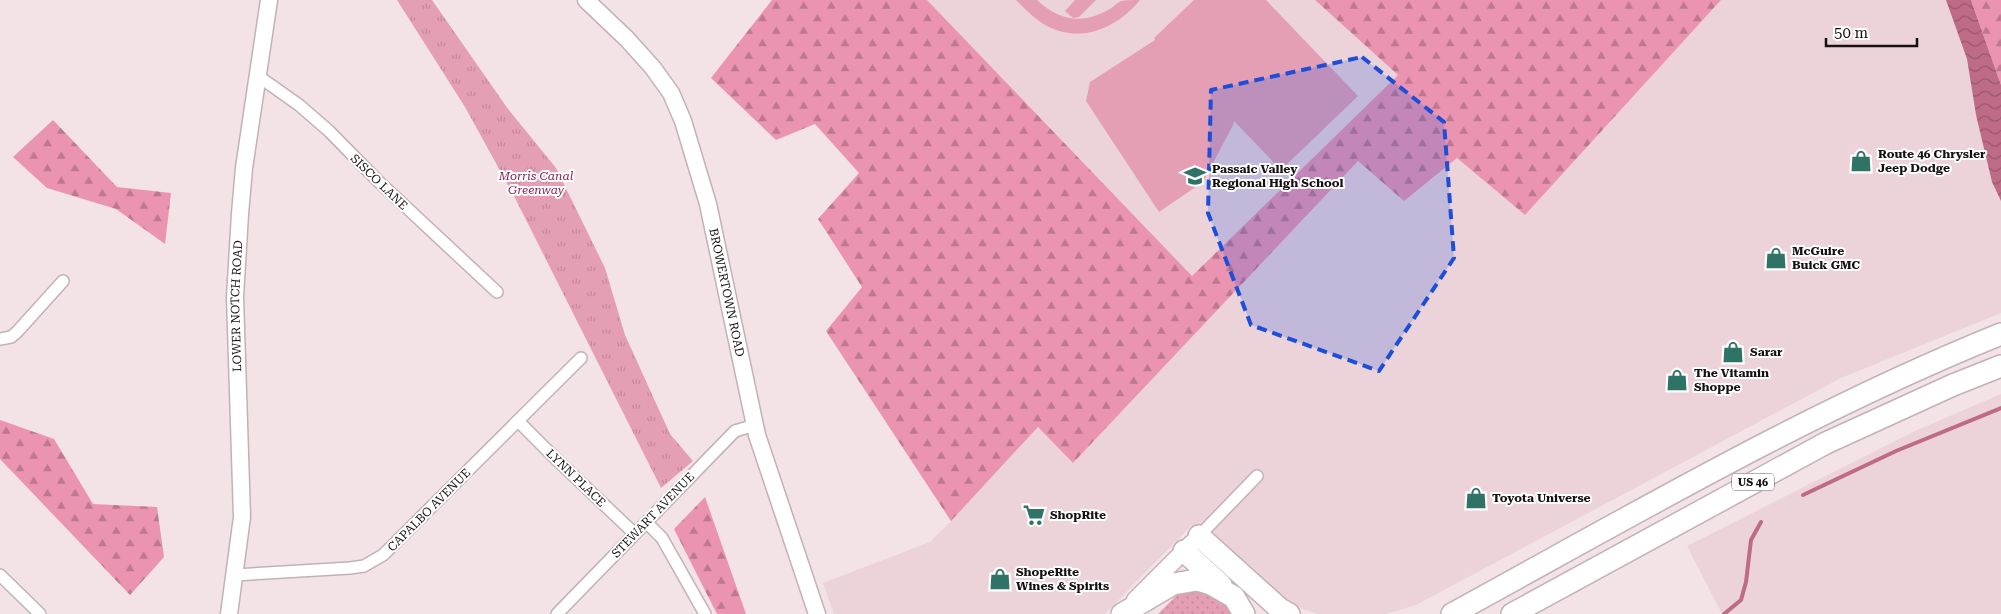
<svg xmlns="http://www.w3.org/2000/svg" width="2001" height="614" font-family="'Roboto Serif',serif">
<style>
.built{fill:#ecd3da}
.grass{fill:url(#grass-dots)}
.forest{fill:url(#forest-firs)}
.park{fill:url(#park-tufts)}
.pitch{fill:#e59fb5}
.water{fill:url(#water-waves)}
.lines{fill:none;stroke-linecap:round;stroke-linejoin:round}
.stream{stroke:#be6b87;stroke-width:4}
.street-casing{stroke:#c2b2b7;stroke-width:14}
.secondary-casing{stroke:#c2b2b7;stroke-width:19}
.highway-casing{stroke:#c2b2b7;stroke-width:24}
.street{stroke:#fff;stroke-width:11}
.secondary{stroke:#fff;stroke-width:16}
.highway{stroke:#fff;stroke-width:21}
.marked{fill:#1d4ed8;fill-opacity:0.2;stroke:#1d4ed8;stroke-width:4;stroke-dasharray:10 6;stroke-linejoin:round}
.labels{text-anchor:middle;dominant-baseline:central;stroke-width:4;stroke-linejoin:round;paint-order:stroke}
.shield{fill:#fff;stroke:#5c5859;stroke-width:1}
.shield-label{font-size:11px;font-weight:bold;fill:#161012}
.poi-label{font-size:12px;font-weight:bold;fill:#161012;stroke:#fff;text-anchor:start}
.park-label{font-size:12px;font-style:italic;fill:#86224d;stroke:#fff}
.street-label{font-size:12px;fill:#161012;stroke:#fff}
</style>
<defs>
<pattern id="grass-dots" width="8" height="8" patternUnits="userSpaceOnUse" patternTransform="scale(1.25)"><rect width="8" height="8" fill="#e59fb5"/><path d="M2 2h.1M6 6h.1" fill="none" stroke="#c4889b" stroke-width="1.8" stroke-linecap="round"/></pattern>
<pattern id="forest-firs" width="22" height="20" patternUnits="userSpaceOnUse" patternTransform="scale(1.25)"><rect width="22" height="20" fill="#eb94b1"/><path d="M5 1l3.5 6h-7zM16 11l3.5 6h-7z" fill="#bd778f"/></pattern>
<pattern id="park-tufts" width="24" height="20" patternUnits="userSpaceOnUse" patternTransform="scale(1.25)"><rect width="24" height="20" fill="#e59fb5"/><path d="M3 7l-1-3M5 7V3M7 7l1-3M15 17l-1-3M17 17v-4M19 17l1-3" fill="none" stroke="#c4889b"/></pattern>
<pattern id="water-waves" width="16" height="10" patternUnits="userSpaceOnUse" patternTransform="scale(1.25)"><rect width="16" height="10" fill="#be6b87"/><path d="M0 5q4-4 8 0t8 0" fill="none" stroke="#99576d"/></pattern>
</defs>
<rect width="100%" height="100%" fill="#f3e2e6"/>
<g class="built">
<polygon points="927,0 1315,0 1398,75 1192,277"/>
<polygon points="1721,0 1946,0 1967,59 1976,115 1992,182 2001,201 2001,313 1841,378 1416,605 1386,614 1317,614 1276,599 1228,552 1191,526 1105,614 834,614 823,583 930,542 951,521 1038,427 1073,463 1358,161 1404,200 1457,158 1525,215"/>
<polygon points="2001,394 2001,614 1722,614 1687,546 1915,431"/>
</g>
<polygon class="grass" points="1199,588 1226,596 1238,614 1158,614 1182,590"/>
<g class="forest">
<polygon points="772,0 927,0 1192,276 1398,75 1315,0 1721,0 1525,215 1457,158 1404,201 1358,161 1073,463 1038,427 951,521 826,331 862,287 818,219 859,173 815,124 776,140 711,78"/>
<polygon points="1971,0 2001,0 2001,85"/>
<polygon points="53,120 117,187 171,193 165,244 116,209 47,188 13,157"/>
<polygon points="0,420 54,439 93,504 157,507 164,557 130,595 0,459"/>
<polygon points="705,497 746,614 717,614 674,529"/>
</g>
<polygon class="park" points="397,0 432,0 508,109 556,168 605,268 625,335 670,434 693,461 661,488 514,196 465,107"/>
<g class="pitch">
<path d="M1016,0H1037C1058,20 1082,25 1108,10C1113,8 1116,3 1121,1C1125,0 1135,0 1140,0C1115,31 1074,46 1039,21C1031,15 1023,7 1016,0Z"/>
<polygon points="1075,0 1096,0 1079,17 1073,18 1065,11"/>
<polygon points="1194,0 1266,0 1358,96 1281,170 1234,121 1233,125 1203,182 1159,212 1086,101 1090,82 1155,40 1154,38"/>
</g>
<polygon class="water" points="1946,0 1971,0 2001,85 2001,201 1992,182 1976,115 1967,59"/>
<g class="lines">
<g class="stream">
<polyline points="1803,495 1896,451 2001,408"/>
<polyline points="1724,614 1741,600 1746,582 1751,540 1761,522"/>
</g>
<g class="street-casing">
<g id="street">
<polyline points="258,76 299,105 329,131 377,180 497,292"/>
<polyline points="0,339 11,337 17,332 63,281"/>
<polyline points="518,421 558,461 635,534"/>
<polyline points="647,523 662,538 705,614"/>
<polyline points="1199,536 1257,476"/>
<polyline points="0,575 40,614"/>
<polyline points="235,575 350,568 364,566 383,555 581,358"/>
<polyline points="557,614 735,431 755,425"/>
</g>
</g>
<g class="secondary-casing">
<g id="secondary">
<path id="s1" d="M586,0L627,39L653,68L671,93L683,121L708,204L757,435L817,614"/>
<polyline points="1135,600 1192,543"/>
<path id="s2" d="M229,614L242,517L235,297L240,214L244,168L269,0"/>
</g>
</g>
<g class="highway-casing">
<g id="highway">
<polyline points="1199,536 1280,609 1289,614"/>
<polyline points="1184,551 1221,585"/>
<polyline points="1122,614 1173,584 1197,580 1211,584 1234,597 1244,614"/>
<path d="M1452,614C1633,515 1810,411 2001,334"/>
<polyline points="1512,614 1826,443 1953,385 2001,366"/>
</g>
</g>
<use href="#street" class="street"/>
<use href="#secondary" class="secondary"/>
<use href="#highway" class="highway"/>
</g>
<path class="marked" d="M1362,57L1444,122L1454,258L1379,371L1251,325L1208,213L1211,90Z"/>
<defs>
<g id="shop-bare" transform="scale(1.725)"><path d="M-5-2.5h2.3a2.7 3.5 0 0 1 5.4 0H5L5.5 6h-11ZM-1.5-2.5h3a1.5 2.3 0 0 0-3 0Z" fill="#2f7366" stroke="#fff" stroke-width="2.5" paint-order="stroke"/></g>
<g id="school-bare" transform="scale(1.725)"><path d="M0-5L7-2L0 1L-7-2ZM-4 1L0 2.5L4 1V4Q0 6-4 4Z" fill="#2f7366" stroke="#fff" stroke-width="2.5" paint-order="stroke"/></g>
<g id="supermarket-bare" transform="scale(1.725)"><path d="M-6-5.5h2.5l.6 2H6L4.5 2H-2.5L-4.4-4H-6ZM-1.5 3.2a1.3 1.3 0 1 0 .1 0ZM3 3.2a1.3 1.3 0 1 0 .1 0Z" fill="#2f7366" stroke="#fff" stroke-width="2.5" paint-order="stroke"/></g>
</defs>
<g fill-rule="evenodd">
<use href="#shop-bare" x="1861" y="161"/>
<use href="#school-bare" x="1195" y="176"/>
<use href="#shop-bare" x="1776" y="258"/>
<use href="#shop-bare" x="1733" y="352"/>
<use href="#shop-bare" x="1677" y="380"/>
<use href="#shop-bare" x="1476" y="498"/>
<use href="#supermarket-bare" x="1034" y="515"/>
<use href="#shop-bare" x="1000" y="579"/>
</g>
<g class="labels">
<rect class="shield" x="1732" y="473.5" width="42" height="17" rx="4"/>
<g class="shield-label">
<text x="1753" y="482">US 46</text>
</g>
<g class="poi-label">
<text x="1878" y="154">Route 46 Chrysler<tspan x="1878" dy="14">Jeep Dodge</tspan></text>
<text x="1212" y="169">Passaic Valley<tspan x="1212" dy="14">Regional High School</tspan></text>
<text x="1792" y="251">McGuire<tspan x="1792" dy="14">Buick GMC</tspan></text>
<text x="1750" y="352">Sarar</text>
<text x="1694" y="373">The Vitamin<tspan x="1694" dy="14">Shoppe</tspan></text>
<text x="1492" y="498">Toyota Universe</text>
<text x="1050" y="515">ShopRite</text>
<text x="1016" y="572">ShopeRite<tspan x="1016" dy="14">Wines &amp; Spirits</tspan></text>
</g>
<g class="park-label">
<text x="536" y="176">Morris Canal<tspan x="536" dy="14">Greenway</tspan></text>
</g>
<g class="street-label">
<text transform="translate(379 182) rotate(44)">SISCO LANE</text>
<text stroke="none"><textPath href="#s1" startOffset="334">BROWERTOWN ROAD</textPath></text>
<text stroke="none"><textPath href="#s2" startOffset="309">LOWER NOTCH ROAD</textPath></text>
<text transform="translate(576 478) rotate(44)">LYNN PLACE</text>
<text transform="translate(429 510) rotate(-45)">CAPALBO AVENUE</text>
<text transform="translate(653 515) rotate(-46)">STEWART AVENUE</text>
</g>
</g>
<path d="M1826 38v8h91v-8" fill="none" stroke="#161012" stroke-width="2.5"/>
<text x="1834" y="38" font-size="15" fill="#161012" stroke="#ffffff" stroke-width="4" paint-order="stroke">50 m</text>
</svg>
